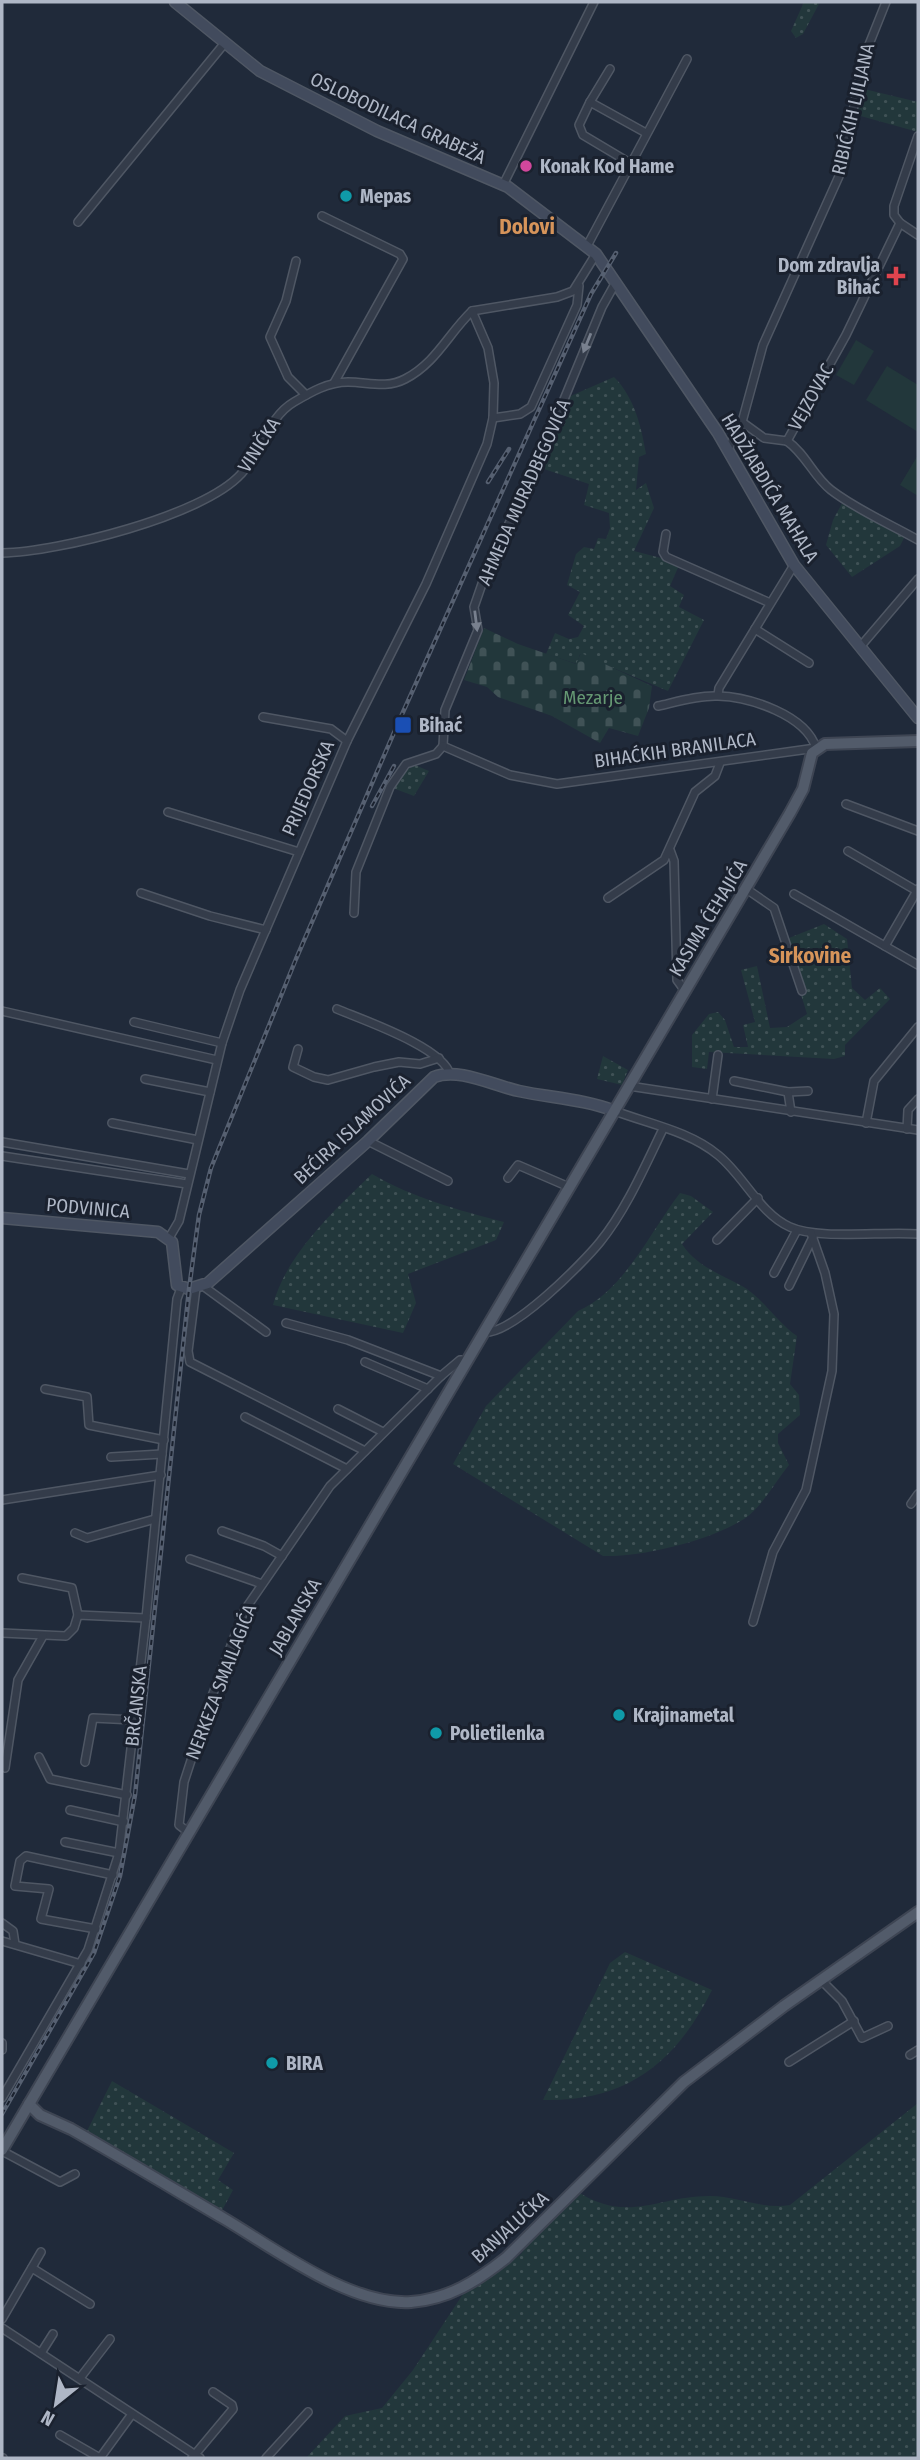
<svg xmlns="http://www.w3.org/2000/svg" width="920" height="2460" font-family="'Fira Sans Condensed',sans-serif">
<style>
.grass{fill:url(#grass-dots)}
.cemetery{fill:url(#cemetery-stones)}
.pitch{fill:#22373b}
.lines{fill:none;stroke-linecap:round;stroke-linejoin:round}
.street-casing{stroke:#4f5764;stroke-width:10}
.secondary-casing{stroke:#4f5764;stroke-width:13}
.primary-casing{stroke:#3e4553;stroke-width:14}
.street{stroke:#343c4a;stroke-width:7}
.secondary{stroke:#424b5d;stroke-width:10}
.primary{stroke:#525b6a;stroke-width:10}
.rail-casing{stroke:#566071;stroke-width:4.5}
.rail{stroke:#1a212e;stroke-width:2;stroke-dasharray:5;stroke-linecap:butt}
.oneway{fill:#78808e}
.hotel-dot{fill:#d1479c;stroke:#1a212e;stroke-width:2.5}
.culture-dot{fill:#0f9aa8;stroke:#1a212e;stroke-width:2.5}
.health-dot{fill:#e0444e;stroke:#1a212e;stroke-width:2.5}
.transit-dot{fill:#1a4fb4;stroke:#1a212e;stroke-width:2.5}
.labels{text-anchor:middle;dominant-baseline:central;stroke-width:6;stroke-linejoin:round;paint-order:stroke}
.street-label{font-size:19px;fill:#afb7c6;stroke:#1a212e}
.poi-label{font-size:19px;font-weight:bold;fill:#afb7c6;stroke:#1a212e;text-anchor:start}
.park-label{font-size:19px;fill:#659873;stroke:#1a212e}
.neighbourhood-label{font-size:21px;font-weight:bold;fill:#d6945a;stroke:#1a212e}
</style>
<defs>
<pattern id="grass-dots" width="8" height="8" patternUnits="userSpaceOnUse" patternTransform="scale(1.75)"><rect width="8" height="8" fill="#22373b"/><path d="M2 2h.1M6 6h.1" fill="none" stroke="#405256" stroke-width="1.8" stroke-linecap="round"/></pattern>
<pattern id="cemetery-stones" width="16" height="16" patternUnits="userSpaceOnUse" patternTransform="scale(1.75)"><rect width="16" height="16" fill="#22373b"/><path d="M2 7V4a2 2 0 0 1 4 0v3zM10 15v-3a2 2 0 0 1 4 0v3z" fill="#405256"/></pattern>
</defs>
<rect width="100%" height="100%" fill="#202a3a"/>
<g class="grass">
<polygon points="804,2 820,2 803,34 796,38 791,31"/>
<polygon points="860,88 918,102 918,132 857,115"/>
<path d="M614,377C634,397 641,425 646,454L639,457L636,490L646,483L654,508L634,551L680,563L670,586L684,595L679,607L704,620L668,691L580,654L577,664L546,654L555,633L569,639L578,637L584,626L568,615L580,592L567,585L576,554L584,547L594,549L598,538L606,539L610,528L609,513L584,505L589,484L535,466L566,398Z"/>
<polygon points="846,496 906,534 900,546 852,577 826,545 833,520"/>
<polygon points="403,760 429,771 414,796 390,787"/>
<polygon points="824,924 847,939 852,988 865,1000 880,988 890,999 845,1045 845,1056 834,1059 709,1052 707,1069 692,1067 692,1035 709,1014 718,1012 725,1020 734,1047 748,1047 743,1025 755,1022 741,970 757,966 770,1028 787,1027 807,1014 784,940"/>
<polygon points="603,1056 628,1070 622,1085 597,1079"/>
<path d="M372,1174C413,1198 458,1210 504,1222L496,1240L408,1274L416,1303L403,1333L273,1305C285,1256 336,1208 372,1174Z"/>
<path d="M680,1193L691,1196L713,1212L682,1244C695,1265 720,1274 740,1285C762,1296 776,1322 797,1336L790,1384L799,1395L800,1415L778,1434V1443L789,1465C776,1481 761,1508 744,1519C709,1541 643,1557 603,1556L453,1464L486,1406L578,1311C624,1291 650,1232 680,1193Z"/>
<path d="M625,1952L712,1990C676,2063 626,2102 543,2100L610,1963Z"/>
<polygon points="112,2081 234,2153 218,2180 233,2190 219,2216 84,2137"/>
<path d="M918,2103V2458L307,2457L345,2416L382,2408L413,2370L463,2294L480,2285L521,2254L545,2221L575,2190C627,2225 657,2196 710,2196C737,2196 763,2210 790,2205Z"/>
</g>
<polygon class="cemetery" points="484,628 518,644 576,664 581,653 652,686 649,708 638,736 609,728 600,743 552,716 498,697 487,687 464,680"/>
<g class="pitch">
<polygon points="856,340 874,351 854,385 836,375"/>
<polygon points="887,366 918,385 918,432 866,400"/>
<polygon points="918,455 918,496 900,485"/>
</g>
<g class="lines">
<g class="street-casing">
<g id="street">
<polyline points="590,102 610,69"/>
<polyline points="630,163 583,135 579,125 590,102 646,133"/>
<polyline points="503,185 594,2"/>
<polyline points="322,216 400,254 403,259 334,383"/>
<polyline points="78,222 224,44"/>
<polyline points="900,223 894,215 894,206 918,136"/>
<polyline points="587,246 687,59"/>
<polyline points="296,261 286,301 270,337 288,377 306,395"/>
<polyline points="493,418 520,414 531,407 577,305 579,286"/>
<polyline points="742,422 764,438 787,441"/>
<polyline points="787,441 846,335 900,223 918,235"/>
<path d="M787,441C806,454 813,476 831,490C857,510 890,524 918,540"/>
<polyline points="728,449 742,422 763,345 840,174 864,57 886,2"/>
<polyline points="666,534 663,552 666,557 768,602"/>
<path d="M2,553C58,552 203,516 241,474C261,453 268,417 294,402C311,392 328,382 348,382C368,382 386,389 405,379C436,363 448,334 472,311L557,297L573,291L596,254"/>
<polyline points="755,629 809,663"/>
<polyline points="860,647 918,579"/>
<polyline points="718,695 719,688 794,565"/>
<polyline points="263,717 331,729 347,741"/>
<path d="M443,746L510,775L557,784L816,748C806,715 750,697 718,696C699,695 676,702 658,706"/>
<polyline points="443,746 445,710 478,630 474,607 483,581 551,431 602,307 616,282"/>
<polyline points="846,804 918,831"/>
<polyline points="168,812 299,852"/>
<polyline points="670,850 674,861 677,980 685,991"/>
<polyline points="848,851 917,891"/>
<polyline points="745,888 774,908 802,991"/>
<polyline points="141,893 210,916 266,930"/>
<polyline points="794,894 918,965"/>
<polyline points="608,898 664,860 695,792 715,776 720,763"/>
<polyline points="354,913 356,872 390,787 406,764 436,754 443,746"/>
<polyline points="885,946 918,889"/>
<path d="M337,1009C363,1020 445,1048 450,1075"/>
<polyline points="2,1011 217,1060"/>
<polyline points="134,1022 222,1043"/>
<polyline points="298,1049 293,1067 314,1077 328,1080 374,1067 399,1062 420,1064 439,1058"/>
<polyline points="145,1079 210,1092"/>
<polyline points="734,1081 788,1092 808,1091"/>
<polyline points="629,1086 918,1130"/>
<polyline points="788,1092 791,1112"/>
<polyline points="712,1099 718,1055"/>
<path d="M615,1111C649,1124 689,1131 718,1155C744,1176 760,1214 790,1227C818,1240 884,1231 918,1234"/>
<polyline points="112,1123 198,1140"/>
<polyline points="866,1123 874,1081 918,1027"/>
<polyline points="907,1129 908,1110 918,1099"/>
<polyline points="368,1141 448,1181"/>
<polyline points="2,1142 189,1174"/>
<polyline points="2,1156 187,1184"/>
<polyline points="508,1178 518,1165 569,1187"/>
<polyline points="169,1238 179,1221 222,1043 240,990 347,741 426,584 487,444 493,418 494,383 488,348 472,311"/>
<polyline points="717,1240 758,1198"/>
<polyline points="774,1273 797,1230"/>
<polyline points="203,1286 266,1332"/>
<polyline points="789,1286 813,1237"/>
<polyline points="196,1288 188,1351 190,1362 365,1451"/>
<polyline points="286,1323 348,1340 441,1376"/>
<path d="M483,1332C510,1337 583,1263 600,1242C626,1210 645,1166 663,1129"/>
<polyline points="365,1362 428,1389"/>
<polyline points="45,1389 87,1397 89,1425 164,1440"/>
<polyline points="338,1409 383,1432"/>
<polyline points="245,1417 347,1469"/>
<polyline points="111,1457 162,1454"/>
<polyline points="2,1500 161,1475"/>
<polyline points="911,1504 918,1494"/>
<polyline points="222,1531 264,1546 282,1556"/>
<polyline points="75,1533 87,1538 155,1519"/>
<polyline points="190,1559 262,1584"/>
<polyline points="22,1578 72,1588 78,1615"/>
<polyline points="753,1622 773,1552 806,1490 832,1371 834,1314 825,1273 811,1233"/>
<polyline points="2,1633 66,1636 74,1628 78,1615 146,1618"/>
<polyline points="39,1757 50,1779 127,1795"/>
<polyline points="85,1762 93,1718 134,1720"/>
<polyline points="5,1768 18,1680 43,1636"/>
<polyline points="70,1810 124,1822"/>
<polyline points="188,1832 179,1825 184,1782 212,1696 244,1611 330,1486 441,1376 460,1360 466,1360"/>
<polyline points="65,1842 119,1853"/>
<polyline points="2,1923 13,1931 15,1944"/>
<polyline points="96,1929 41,1919 49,1889 15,1886 20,1861 26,1856 113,1875"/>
<polyline points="2,1941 81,1964"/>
<polyline points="821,1980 842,2001 862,2038 888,2026"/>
<polyline points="2,2043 2,2050"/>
<polyline points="910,2055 918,2050"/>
<polyline points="789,2062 854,2021"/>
<polyline points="2,2098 88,1950 119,1853 146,1618 177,1299 181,1288"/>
<polyline points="2,2151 60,2182 75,2174"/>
<polyline points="32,2268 90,2304"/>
<polyline points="2,2319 41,2252"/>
<polyline points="2,2328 200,2458"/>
<polyline points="41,2353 53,2334"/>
<polyline points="80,2378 110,2339"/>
<polyline points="60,2435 100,2458 132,2414"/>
<polyline points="2,2458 3,2458"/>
<polyline points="192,2458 233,2409 232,2405 213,2392"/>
<polyline points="266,2458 308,2412"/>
</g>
</g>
<g class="secondary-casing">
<g id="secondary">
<polyline points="175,2 260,71 377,131 508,187 596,254 718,433 794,565 918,718"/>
<path d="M2,1218L158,1232L172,1242L177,1285L189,1289L208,1283L368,1141L434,1077C459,1067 494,1086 519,1091C552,1098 583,1099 615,1111"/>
</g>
</g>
<g class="primary-casing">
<g id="primary">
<path d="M29,2104L40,2115L71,2129C122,2158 172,2188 223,2218C274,2248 350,2306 411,2302C449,2299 477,2281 506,2258L684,2082L784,2006L918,1912"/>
<polyline points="2,2150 790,813 803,789 812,753 825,744 918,741"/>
</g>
</g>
<use href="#street" class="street"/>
<use href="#secondary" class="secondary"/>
<use href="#primary" class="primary"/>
<g class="rail-casing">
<g id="rail">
<polyline points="488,482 509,449"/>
<polyline points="372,806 394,766"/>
<polyline points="2,2114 94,1953 120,1876 135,1795 189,1289 199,1215 211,1168 296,959 399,721 591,294 616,253"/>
</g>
</g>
<use href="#rail" class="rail"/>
</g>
<defs><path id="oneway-solid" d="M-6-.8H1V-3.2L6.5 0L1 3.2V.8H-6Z" transform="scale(1.75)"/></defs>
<g class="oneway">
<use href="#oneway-solid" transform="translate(587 343) rotate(112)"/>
<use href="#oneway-solid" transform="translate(476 621) rotate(83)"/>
</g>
<circle class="hotel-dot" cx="526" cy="166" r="7"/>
<g class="culture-dot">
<circle cx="346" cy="196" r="7"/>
<circle cx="619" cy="1715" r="7"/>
<circle cx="436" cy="1733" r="7"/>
<circle cx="272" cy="2063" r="7"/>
</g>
<path class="health-dot" d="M892.5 265.5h7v7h7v7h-7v7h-7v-7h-7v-7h7z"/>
<rect class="transit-dot" x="394" y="716" width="18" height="18" rx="3.5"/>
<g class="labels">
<g class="street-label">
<text transform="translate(853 109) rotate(-77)">RIBIĆKIH LJILJANA</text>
<text transform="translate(398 118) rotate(25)">OSLOBODILACA GRABEŽA</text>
<text transform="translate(811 397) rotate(-61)">VEJZOVAC</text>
<text transform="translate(259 445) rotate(-57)">VINIČKA</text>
<text transform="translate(770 488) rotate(59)">HADŽIABDIĆA MAHALA</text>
<text transform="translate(524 492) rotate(-66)">AHMEDA MURADBEGOVIĆA</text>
<text transform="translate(675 750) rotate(-8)">BIHAĆKIH BRANILACA</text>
<text transform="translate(308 788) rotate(-66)">PRIJEDORSKA</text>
<text transform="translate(708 918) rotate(-59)">KASIMA ĆEHAJIĆA</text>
<text transform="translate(352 1129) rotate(-43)">BEĆIRA ISLAMOVIĆA</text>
<text transform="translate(88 1208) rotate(5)">PODVINICA</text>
<text transform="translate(295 1617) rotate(-60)">JABLANSKA</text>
<text transform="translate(221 1682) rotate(-69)">NERKEZA SMAILAGIĆA</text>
<text transform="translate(136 1706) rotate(-84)">BRČANSKA</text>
<text transform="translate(510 2227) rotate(-42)">BANJALUČKA</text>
</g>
<g class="poi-label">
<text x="540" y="166">Konak Kod Hame</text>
<text x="360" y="196">Mepas</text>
<text x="880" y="265" text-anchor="end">Dom zdravlja<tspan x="880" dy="22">Bihać</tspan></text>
<text x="419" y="725">Bihać</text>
<text x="633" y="1715">Krajinametal</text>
<text x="450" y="1733">Polietilenka</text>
<text x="286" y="2063">BIRA</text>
</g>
<g class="park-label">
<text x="593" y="697">Mezarje</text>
</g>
<g class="neighbourhood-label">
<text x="527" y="227">Dolovi</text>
<text x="810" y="956">Sirkovine</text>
</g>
</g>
<rect width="920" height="2460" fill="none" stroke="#afb7c6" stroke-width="7"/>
<g transform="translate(56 2404) rotate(210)" stroke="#1a212e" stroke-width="5" paint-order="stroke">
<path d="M0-5L12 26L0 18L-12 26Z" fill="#afb7c6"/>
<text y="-10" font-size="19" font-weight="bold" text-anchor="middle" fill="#afb7c6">N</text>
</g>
</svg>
